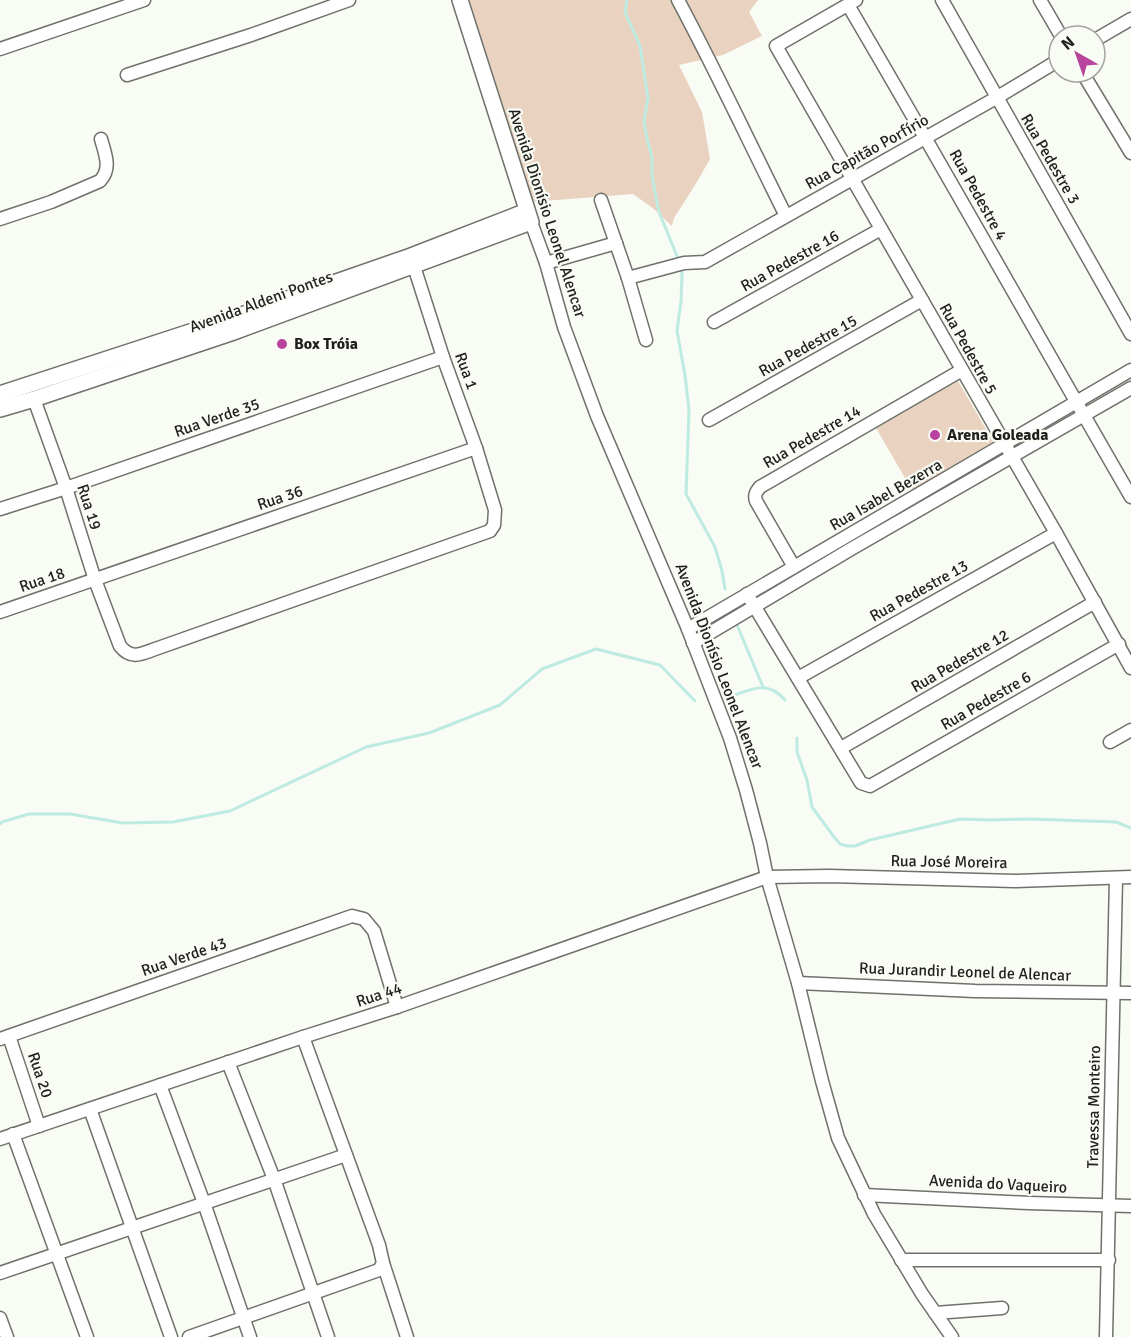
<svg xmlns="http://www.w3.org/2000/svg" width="1131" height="1337" font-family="Signika,sans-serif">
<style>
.green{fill:#e9d3c0}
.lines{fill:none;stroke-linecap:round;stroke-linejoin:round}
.stream{stroke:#beebe1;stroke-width:3}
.minor-casing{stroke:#6f716b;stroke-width:15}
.major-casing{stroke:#6f716b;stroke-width:18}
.minor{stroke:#fff;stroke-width:12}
.major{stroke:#fff;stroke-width:15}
.poi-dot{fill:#b8449d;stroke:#f9fbf5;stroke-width:2}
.labels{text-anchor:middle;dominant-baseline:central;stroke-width:4.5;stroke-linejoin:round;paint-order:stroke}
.street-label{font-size:16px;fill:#1f1f1d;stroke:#f9fbf5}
.poi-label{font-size:16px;font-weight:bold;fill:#1f1f1d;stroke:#f9fbf5;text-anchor:start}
</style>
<rect width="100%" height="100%" fill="#f9fbf5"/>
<g class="green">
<polygon points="465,0 758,0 749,12 762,36 723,55 679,65 702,112 710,159 697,182 674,218 672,226 654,209 633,194 530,202"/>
<polygon points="958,381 994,443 912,490 876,428"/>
</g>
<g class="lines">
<g class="stream">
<polyline points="627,0 625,12 640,46 648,98 644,121 647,139 652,157 652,176 659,212 679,261"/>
<polyline points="681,268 682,273 681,301 677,331 685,375 689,410 686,494 715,547 722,571 725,589"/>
<polyline points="737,625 763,687"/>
<path d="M726,698C749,691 766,678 785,700"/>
<polyline points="797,738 797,752 807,780 812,807 834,837 840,844 847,846 855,846 870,840 960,819 990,820 1030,819 1116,822 1131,828"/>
<polyline points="0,824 2,822 29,814 70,814 123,823 173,822 230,811 366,747 429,733 500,705 542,669 596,649 660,665 695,701"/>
</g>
<g class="minor-casing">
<g id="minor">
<path d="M678,0C716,71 750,144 786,216"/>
<polyline points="856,0 776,46 1056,533 1131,668"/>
<polyline points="942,0 1131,334"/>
<polyline points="1040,0 1061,36"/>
<path d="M848,5C944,168 1036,333 1131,497"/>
<polyline points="1095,40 1131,19"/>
<polyline points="0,49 144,0"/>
<polyline points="1082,72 1131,153"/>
<polyline points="127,75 251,35 349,0"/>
<polyline points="601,200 628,278 646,340"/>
<path d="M0,219L51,202L100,181C112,168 105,154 101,139"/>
<polyline points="531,222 546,263 564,327 597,416 688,629 730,738 746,790 760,843 767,877 798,983 822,1081 838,1138 874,1214 922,1294 952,1337"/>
<polyline points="546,263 616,243"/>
<polyline points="628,278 684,263 705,262 996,98 1059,60"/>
<polyline points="714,322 881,229"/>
<path d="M34,399L66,488L95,580L120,646C132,661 143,653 158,648L473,537L490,531L494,525L495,510L476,448L443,357L411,257"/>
<polyline points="709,420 922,300"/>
<polyline points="0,509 66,488 443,357"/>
<path d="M794,567L756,501C754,495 756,492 760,487L962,370"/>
<polyline points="747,594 861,783 870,786 1119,644"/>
<polyline points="0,612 476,448"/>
<polyline points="688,629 1131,370"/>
<polyline points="693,643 851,549 1131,388"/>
<polyline points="798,678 1056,533"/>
<polyline points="1110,742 1131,730"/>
<polyline points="841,748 1095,602"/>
<polyline points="798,983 975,991 1131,993"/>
<polyline points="9,1036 39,1126"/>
<polyline points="0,1039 352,916 364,919 374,931 397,1007"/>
<polyline points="228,1062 274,1179 328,1337"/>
<polyline points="160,1085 204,1203 250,1337"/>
<polyline points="90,1109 171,1337"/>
<polyline points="13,1134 87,1337"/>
<polyline points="0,1139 303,1037 397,1007 767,877 829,876 1015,881 1131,877"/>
<polyline points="864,1195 1029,1203 1131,1206"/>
<polyline points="901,1260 1109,1260"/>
<polyline points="383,1263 407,1337"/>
<polyline points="0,1273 346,1155"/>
<polyline points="935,1313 1002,1308"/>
<polyline points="0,1318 7,1337"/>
<polyline points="189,1337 379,1270 383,1263 379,1245 303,1037"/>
<polyline points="1106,1337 1116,878"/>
</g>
</g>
<g class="major-casing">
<g id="major">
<polyline points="0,394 227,320 411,256 527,211"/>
<polyline points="0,409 34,399 231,333 531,222 460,0"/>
</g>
</g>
<use href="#minor" class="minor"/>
<use href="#major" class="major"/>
</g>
<g class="poi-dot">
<circle cx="282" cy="344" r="6"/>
<circle cx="935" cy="435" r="6"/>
</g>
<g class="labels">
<g class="street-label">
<text transform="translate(867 152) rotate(-29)">Rua Capitão Porfírio</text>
<text transform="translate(1050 159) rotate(60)">Rua Pedestre 3</text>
<text transform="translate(978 195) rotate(61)">Rua Pedestre 4</text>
<text transform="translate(547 213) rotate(72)">Avenida Dionísio Leonel Alencar</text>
<text transform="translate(790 261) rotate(-29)">Rua Pedestre 16</text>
<text transform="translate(261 302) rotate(-20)">Avenida Aldeni Pontes</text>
<text transform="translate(808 346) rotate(-29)">Rua Pedestre 15</text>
<text transform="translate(968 349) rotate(61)">Rua Pedestre 5</text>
<text transform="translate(466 371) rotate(70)">Rua 1</text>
<text transform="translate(217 418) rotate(-19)">Rua Verde 35</text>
<text transform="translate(812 437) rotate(-30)">Rua Pedestre 14</text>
<text transform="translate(886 495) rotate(-30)">Rua Isabel Bezerra</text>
<text transform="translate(280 498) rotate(-19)">Rua 36</text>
<text transform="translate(89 507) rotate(72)">Rua 19</text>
<text transform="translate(42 580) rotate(-19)">Rua 18</text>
<text transform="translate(919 591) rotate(-29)">Rua Pedestre 13</text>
<text transform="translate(960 661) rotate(-30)">Rua Pedestre 12</text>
<text transform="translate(719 666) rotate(69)">Avenida Dionísio Leonel Alencar</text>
<text transform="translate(986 701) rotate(-30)">Rua Pedestre 6</text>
<text transform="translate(949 862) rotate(1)">Rua José Moreira</text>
<text transform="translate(184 957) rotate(-19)">Rua Verde 43</text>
<text transform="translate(965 972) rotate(2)">Rua Jurandir Leonel de Alencar</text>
<text transform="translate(379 995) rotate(-18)">Rua 44</text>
<text transform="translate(40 1075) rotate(71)">Rua 20</text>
<text transform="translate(1094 1107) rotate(-89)">Travessa Monteiro</text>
<text transform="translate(998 1184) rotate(3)">Avenida do Vaqueiro</text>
</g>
<g class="poi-label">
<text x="294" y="344">Box Tróia</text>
<text x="947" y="435">Arena Goleada</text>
</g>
</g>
<g transform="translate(1077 54) rotate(320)"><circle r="28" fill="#f9fbf5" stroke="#a2a39f" stroke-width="1.5"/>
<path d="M0-4.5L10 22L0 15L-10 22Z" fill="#b8449d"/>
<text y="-9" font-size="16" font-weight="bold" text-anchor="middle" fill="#1f1f1d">N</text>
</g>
</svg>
